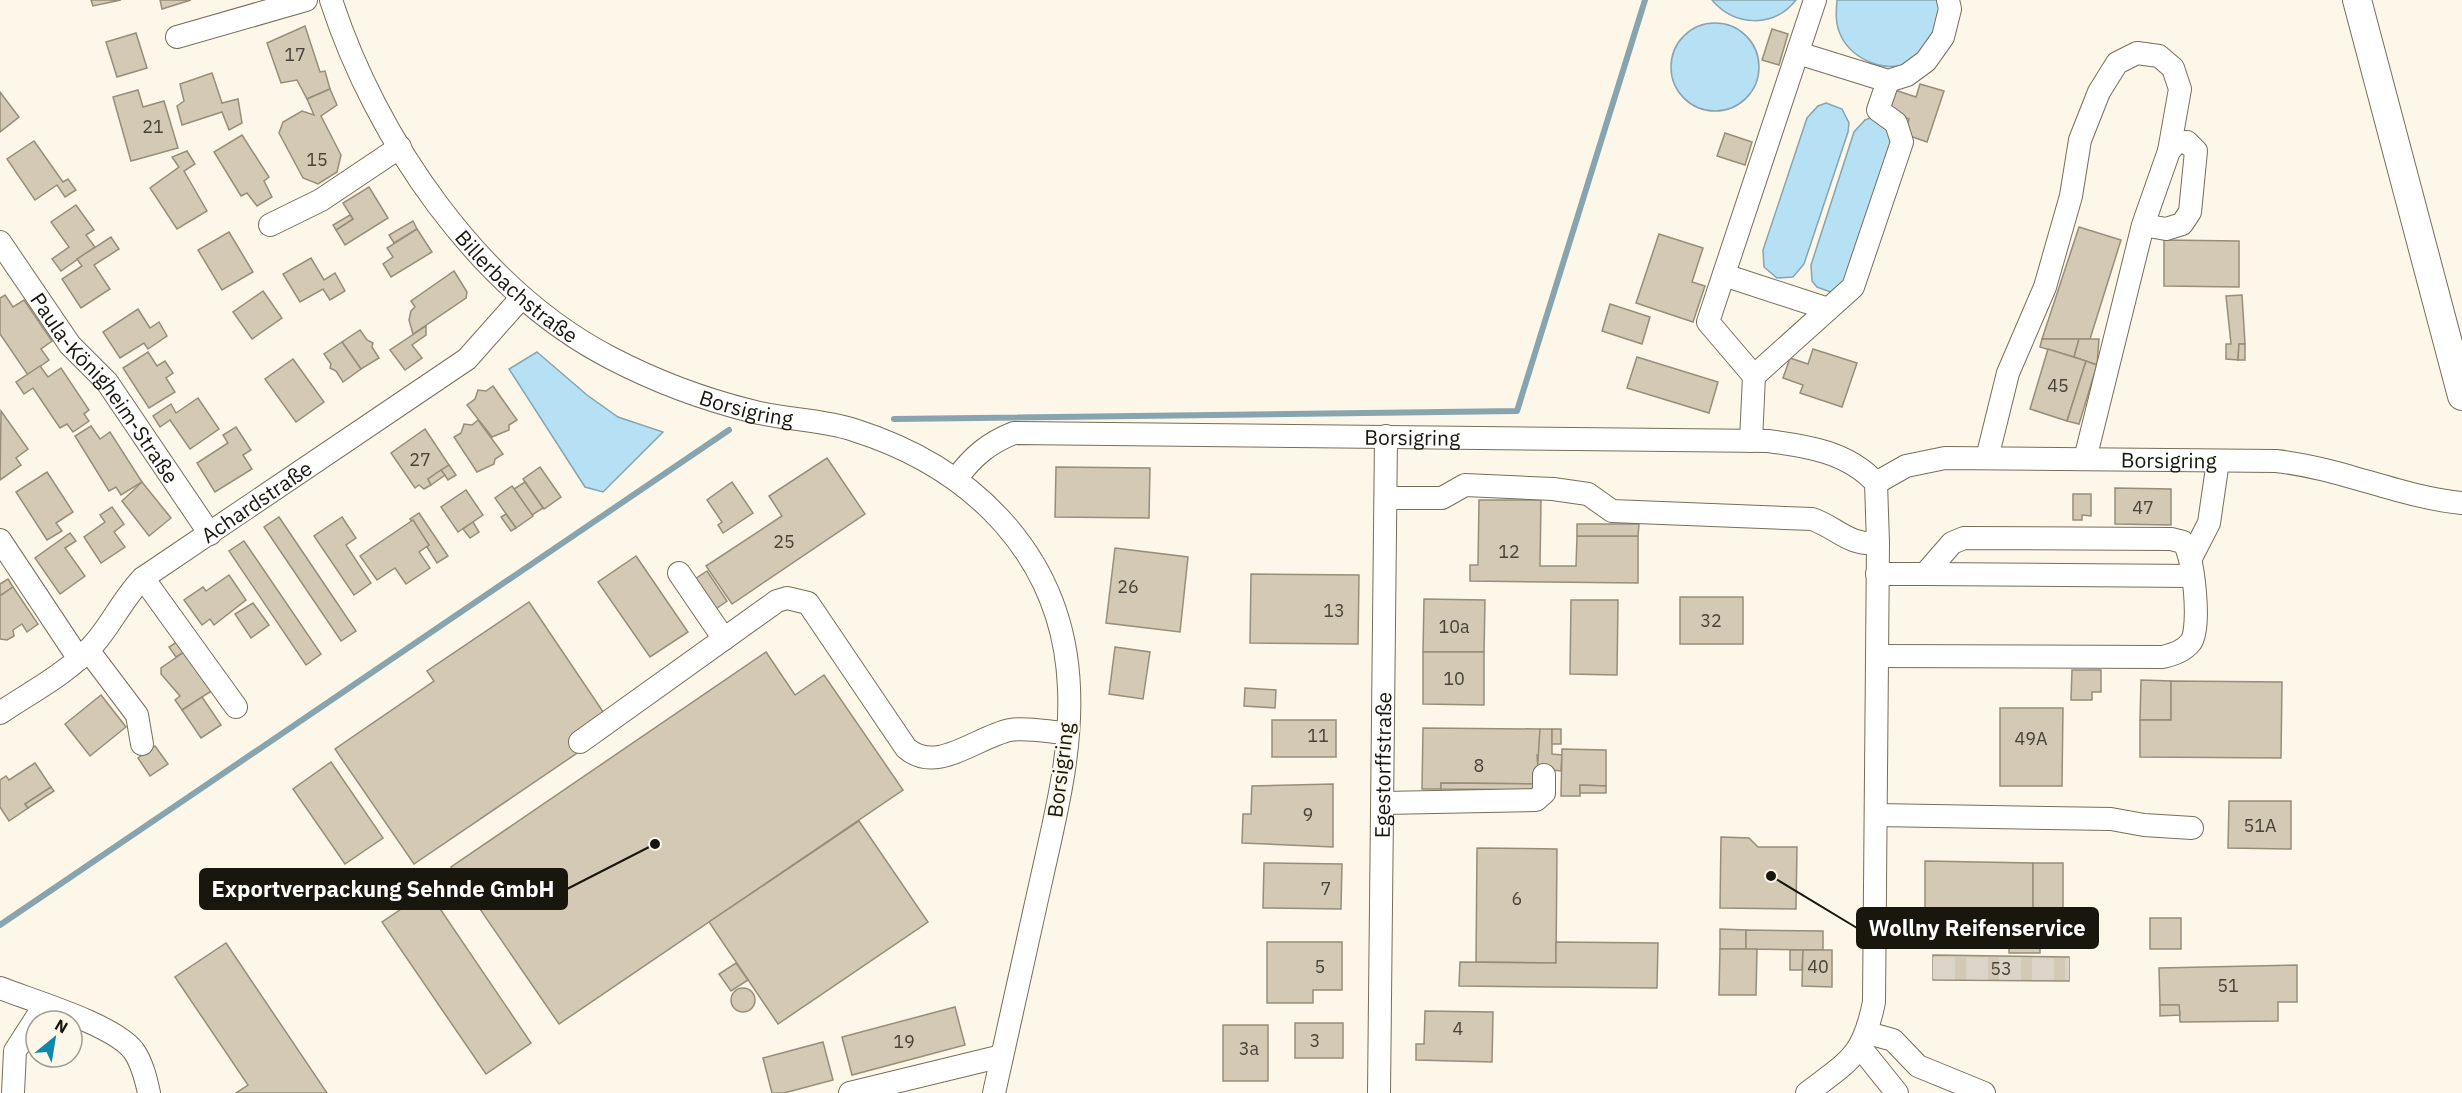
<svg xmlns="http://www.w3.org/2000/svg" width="2462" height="1093" font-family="'IBM Plex Sans',sans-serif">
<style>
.water{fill:#b6e1f4;stroke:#87a4af;stroke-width:1.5}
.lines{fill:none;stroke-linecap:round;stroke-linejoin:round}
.stream{stroke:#87a4af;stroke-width:6}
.building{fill:#d3c9b4;stroke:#978e7a;stroke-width:1.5}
.minor-tunnel{stroke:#dbd5c9;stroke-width:22;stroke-dasharray:22 11;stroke-linecap:butt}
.minor-casing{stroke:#776e5a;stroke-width:24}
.major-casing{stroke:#776e5a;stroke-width:30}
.minor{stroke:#fff;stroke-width:22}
.major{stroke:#fff;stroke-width:28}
.labels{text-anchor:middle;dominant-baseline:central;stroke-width:4.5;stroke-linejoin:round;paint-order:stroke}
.number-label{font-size:18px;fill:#484338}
.street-label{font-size:21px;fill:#19160e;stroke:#fdf7ea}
.leader{fill:none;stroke:#19160e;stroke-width:2}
.callout-dot{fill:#19160e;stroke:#fdf7ea;stroke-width:2}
.callout{fill:#19160e;stroke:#19160e;stroke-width:2}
.callout-label{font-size:22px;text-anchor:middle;font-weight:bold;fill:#fff}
</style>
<rect width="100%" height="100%" fill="#fdf7ea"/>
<g class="water">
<path d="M1712,0H1796C1774,28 1735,27 1712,0Z"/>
<path d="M1837,0H1940V30C1932,39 1922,56 1912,61C1888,75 1852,60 1841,36C1835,24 1836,12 1837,0Z"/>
<circle cx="1715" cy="67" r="44"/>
<polygon points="1826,103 1842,109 1849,123 1848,132 1804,264 1793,277 1777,278 1764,267 1763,250 1807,118 1818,106"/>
<polygon points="1873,117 1894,129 1852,278 1833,293 1817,287 1812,281 1811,265 1854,132 1865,120"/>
<polygon points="537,352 587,395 618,417 663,432 603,492 585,487 509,369"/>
</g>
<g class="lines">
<g class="stream">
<polyline points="894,419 1517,411 1645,0"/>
<polyline points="0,925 729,430"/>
</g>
</g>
<g class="building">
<polygon points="91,0 121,0 93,6"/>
<polygon points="160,0 191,0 162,9"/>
<polygon points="305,26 320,72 325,71 330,89 307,99 297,80 281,83 267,43"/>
<polygon points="1772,29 1788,34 1779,65 1762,60"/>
<polygon points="136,33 147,68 117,77 106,42"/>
<polygon points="212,73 222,103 238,99 242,123 229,130 222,112 182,125 177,106 184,101 180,84"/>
<polygon points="1920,84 1944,91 1927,142 1904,134 1909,119 1885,111 1892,89 1916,97"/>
<polygon points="330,89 337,105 321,116 341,155 337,172 318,184 303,178 279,133 283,122 302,111 314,115 307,99"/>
<polygon points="138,90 143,107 164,101 178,148 131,161 113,97"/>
<polygon points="0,92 19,117 0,132"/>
<polygon points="1725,133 1752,142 1745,165 1717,156"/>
<polygon points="242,135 269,177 264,181 272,197 257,206 247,193 241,196 214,152"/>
<polygon points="34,141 63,182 68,179 76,190 65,197 57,185 35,200 7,159"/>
<polygon points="187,151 195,164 184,171 207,211 177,229 150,188 179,167 172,157"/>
<polygon points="369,187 388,218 345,245 336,230 353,219 343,203"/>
<polygon points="76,205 94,230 86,235 95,247 61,271 52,259 69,247 51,222"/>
<polygon points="350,215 353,219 336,230 333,225"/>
<polygon points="413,221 417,229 394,243 389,235"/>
<polygon points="2079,227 2121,240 2090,339 2042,339"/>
<polygon points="417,229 432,252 391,277 383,264 393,257 387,248"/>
<polygon points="229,232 253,272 222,290 198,250"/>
<polygon points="1659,234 1703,248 1692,282 1705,286 1693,322 1636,303"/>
<polygon points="111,237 119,249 94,265 110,289 81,308 62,279 82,266 77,259"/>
<polygon points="2164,240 2239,241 2239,287 2164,286"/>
<polygon points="311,258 324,280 335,273 345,291 330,300 323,289 300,302 283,274"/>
<polygon points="454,271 467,292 466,298 413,334 409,320 411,311 415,307 411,301"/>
<polygon points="263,291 282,318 252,339 233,312"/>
<polygon points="5,295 13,307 24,300 52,341 41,349 49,360 28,375 0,334 0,298"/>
<polygon points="2242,295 2245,344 2239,344 2238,360 2226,359 2226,344 2231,344 2226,296"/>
<polygon points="1610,304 1650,317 1642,344 1602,331"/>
<polygon points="138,309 150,328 159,322 167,336 148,349 144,343 120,358 103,332"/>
<polygon points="426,326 426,335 412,345 422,358 405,370 390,350"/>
<polygon points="360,330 367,340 373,343 372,347 379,358 361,369 342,342"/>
<polygon points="2042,339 2079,339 2074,357 2040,347"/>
<polygon points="2079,339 2099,339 2097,365 2074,357"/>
<polygon points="342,342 361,369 343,382 336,371 330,368 331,364 324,354"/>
<polygon points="2239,344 2245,344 2245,360 2238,360"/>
<polygon points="1813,349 1857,363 1842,407 1800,393 1803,385 1783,378 1790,358 1808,364"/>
<polygon points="2048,349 2086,361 2067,421 2030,409"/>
<polygon points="148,352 157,366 165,361 173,373 166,378 175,392 149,408 123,368"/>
<polygon points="1637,357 1718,382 1709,413 1627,388"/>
<polygon points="293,359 324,402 296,422 265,379"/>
<polygon points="2086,361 2097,365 2079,424 2067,421"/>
<polygon points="40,366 48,377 61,368 89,410 84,414 89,421 73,432 67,424 60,428 33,388 24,394 16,382"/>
<polygon points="493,386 517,420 509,425 509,430 492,437 467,405 475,399 478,390 486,391"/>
<polygon points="198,398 219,429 190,449 170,420 160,427 153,416 171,404 176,413"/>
<polygon points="1,411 28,449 16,458 21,465 0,480"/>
<polygon points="478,420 503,454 495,459 494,464 477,472 454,437 461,433 464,424 472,425"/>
<polygon points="91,426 100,439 110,432 142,482 121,495 116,487 109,491 75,436"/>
<polygon points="236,427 251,450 243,455 252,469 215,492 197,463 228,443 223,435"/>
<polygon points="425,429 449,465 428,479 431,485 424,489 419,485 415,488 391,453"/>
<polygon points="827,458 865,514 732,604 706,566 782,516 769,496"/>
<polygon points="449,465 456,475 448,480 441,470"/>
<polygon points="540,467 561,497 544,509 523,479"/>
<polygon points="1056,467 1150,468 1149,518 1055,517"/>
<polygon points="441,470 445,475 431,485 428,479"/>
<polygon points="47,472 73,512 56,523 62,531 47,540 16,492"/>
<polygon points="142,482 171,518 149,536 122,501"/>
<polygon points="525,482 543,508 532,515 514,489"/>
<polygon points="732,482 753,513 723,533 718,525 722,522 707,500"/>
<polygon points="512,486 533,516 516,528 495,498"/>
<polygon points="2115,488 2171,489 2171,525 2115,524"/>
<polygon points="466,490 483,515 458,532 441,507"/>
<polygon points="2073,494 2091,494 2091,516 2082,515 2082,520 2073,520"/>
<polygon points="1479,500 1541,500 1540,566 1576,566 1577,536 1638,536 1638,583 1470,581 1470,565 1478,565"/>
<polygon points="112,507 124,524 114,532 125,547 101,563 84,537 105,522 100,515"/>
<polygon points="419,513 448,556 437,563 427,547 429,545 410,519"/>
<polygon points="506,514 516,528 511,531 501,517"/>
<polygon points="279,517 356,631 341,641 264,527"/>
<polygon points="342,517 356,538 346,545 371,583 354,595 314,536"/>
<polygon points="413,520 429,545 419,552 430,568 406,584 395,568 377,580 360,556"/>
<polygon points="473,522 479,532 470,538 463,529"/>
<polygon points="1577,524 1639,524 1638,536 1577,536"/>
<polygon points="70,533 76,541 65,548 85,576 60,594 35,558"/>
<polygon points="244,541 321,654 306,665 229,551"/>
<polygon points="1115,548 1188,557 1180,632 1106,623"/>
<polygon points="636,556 688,632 650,657 598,582"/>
<polygon points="707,571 727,601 713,611 692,581"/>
<polygon points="1251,574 1359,575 1358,644 1250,643"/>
<polygon points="229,575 246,600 214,625 210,619 202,625 184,600 203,587 206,591"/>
<polygon points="8,579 13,587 0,596 0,584"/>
<polygon points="13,587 38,624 27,632 22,624 13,630 14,636 7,640 0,639 0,596"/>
<rect x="1680" y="597" width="63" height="47"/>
<polygon points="1424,599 1485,600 1484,652 1423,652"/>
<polygon points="1571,600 1618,600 1617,675 1570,674"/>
<polygon points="529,602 614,728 414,864 335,749 434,681 427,671"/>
<polygon points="253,603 269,625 251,638 235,614"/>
<polygon points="180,640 187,650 176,657 169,647"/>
<polygon points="1115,647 1150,652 1143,699 1109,694"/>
<polygon points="187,650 213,690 182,710 175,700 180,696 161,674 161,668"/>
<polygon points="766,652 795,695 824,675 903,790 559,1024 451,867"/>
<polygon points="1423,652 1484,652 1484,705 1423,704"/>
<polygon points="2072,670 2101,670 2101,692 2092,692 2092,700 2071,700"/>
<polygon points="2141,680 2171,681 2171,720 2140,720"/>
<polygon points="2171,681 2282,682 2281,758 2140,757 2140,720 2171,720"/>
<polygon points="1245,688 1276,690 1275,708 1244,706"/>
<polygon points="101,695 126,727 90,756 65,724"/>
<polygon points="202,697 221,725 201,738 182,710"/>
<polygon points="2000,708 2063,708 2062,786 2000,786"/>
<rect x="1272" y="720" width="64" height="37"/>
<polygon points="1423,728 1540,729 1539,755 1537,755 1539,784 1441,783 1441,789 1422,789"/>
<polygon points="1540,729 1552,729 1552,754 1562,755 1561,771 1552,770 1537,776"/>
<rect x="1552" y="729" width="9" height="15"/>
<polygon points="155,746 168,764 150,776 138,758"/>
<polygon points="1562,749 1606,750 1606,786 1580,785 1580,796 1561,796"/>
<polygon points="331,762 383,838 345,864 293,789"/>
<polygon points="35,763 51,787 25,804 28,808 9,821 0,807 0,780 6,776 9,780"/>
<polygon points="1441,783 1539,784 1539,790 1441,789"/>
<polygon points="1333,784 1333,847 1242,843 1243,814 1251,814 1252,786"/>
<polygon points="1580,785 1606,786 1606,793 1580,793"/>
<polygon points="51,787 54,791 28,808 25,804"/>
<polygon points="2229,801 2291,801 2291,849 2228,848"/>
<polygon points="859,821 928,922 778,1024 709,922"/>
<polygon points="1721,837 1749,838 1758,847 1797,847 1796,909 1720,908"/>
<polygon points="1477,848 1557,849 1556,963 1476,962"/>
<polygon points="1925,861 2033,863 2033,909 1925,908"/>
<polygon points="1264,863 1342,864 1341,909 1263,908"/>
<rect x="2033" y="863" width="30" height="46"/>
<polygon points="428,891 531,1043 486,1074 382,922"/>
<rect x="2150" y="918" width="31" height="31"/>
<polygon points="1720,929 1746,930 1746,949 1720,949"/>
<polygon points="1746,930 1823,931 1823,950 1746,949"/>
<polygon points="2009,936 2040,937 2040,953 2009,953"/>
<polygon points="1267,942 1342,942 1342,990 1313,990 1313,1003 1267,1003"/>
<polygon points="1556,942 1658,943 1657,988 1459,986 1460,962 1556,963"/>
<polygon points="226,943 327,1093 236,1093 248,1085 175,977"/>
<polygon points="1720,949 1757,949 1756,995 1719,995"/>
<polygon points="1790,950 1803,950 1802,970 1790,970"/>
<polygon points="1803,950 1832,950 1832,987 1802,986"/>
<polygon points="1933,955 2069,957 2069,981 1933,980"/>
<polygon points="736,963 748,980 731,991 719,974"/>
<polygon points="2297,965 2297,1002 2278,1002 2278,1021 2180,1022 2179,1005 2160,1005 2159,968"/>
<circle cx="743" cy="1000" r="12"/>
<polygon points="2160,1005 2179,1005 2180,1015 2160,1016"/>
<polygon points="955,1007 965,1045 852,1075 842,1037"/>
<polygon points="1425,1011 1493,1012 1492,1062 1416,1060 1416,1044 1424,1044"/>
<rect x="1295" y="1023" width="48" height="35"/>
<rect x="1223" y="1025" width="45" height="56"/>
<polygon points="823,1042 833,1080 784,1093 772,1093 763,1058"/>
</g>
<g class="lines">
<polyline class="minor-tunnel" points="1933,968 2069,969"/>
<g class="minor-casing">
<g id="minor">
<path id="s1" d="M331,0C376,139 479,290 611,358C655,381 703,399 751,411C785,420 821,419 854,430C974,468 1064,557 1069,688C1072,753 1055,818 1041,881C1025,951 1010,1022 994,1093"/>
<polyline points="177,37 306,0"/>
<polyline points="1798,53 1888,81 1907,75 1926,61 1943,37 1950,9 1948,0"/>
<polyline points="270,225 321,200 400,147"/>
<path id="s2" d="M0,242L70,345L107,382L210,534"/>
<polyline points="1724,275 1828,309"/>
<polyline points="1754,376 1853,287 1902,142 1896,123 1878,110 1888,81"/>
<polyline points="1751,441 1754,376 1708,322 1815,0"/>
<polyline points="1987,458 2008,373 2045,287 2071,196 2080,140 2099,92 2117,63 2137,53 2159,56 2173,68 2180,89 2169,151"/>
<polyline points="2085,459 2143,225 2169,151 2176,143 2187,142 2196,151 2190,212 2182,224 2166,229 2143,225"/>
<path id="s3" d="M957,478C973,456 989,443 1014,433L1768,441C1807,446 1848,452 1876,483L1878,543L1874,1002C1863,1057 1849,1061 1807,1093"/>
<path id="s4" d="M1876,483L1906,466L1945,458L2276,461C2341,468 2400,497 2462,503"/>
<path d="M1386,498H1442L1465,485L1553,489L1588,494L1612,511L1812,519C1838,528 1848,546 1878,543"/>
<polyline points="0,540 79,659"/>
<polyline points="2192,556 2209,523 2218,461"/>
<polyline points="679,573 724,639"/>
<polyline points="1925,574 2192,576"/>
<polyline points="143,578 236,707"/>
<polyline points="88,650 137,715 142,744"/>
<path d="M1877,656L2163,657C2174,654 2184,651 2191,642C2201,627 2194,555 2183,542L2171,539L1964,538L1952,543L1925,574H1877"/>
<path id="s5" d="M0,713C31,692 68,673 93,645C112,624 123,598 143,578L467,359L522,297"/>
<path d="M580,742L777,601L787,598L808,603L906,748C937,775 976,737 1010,730C1027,727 1048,732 1066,733"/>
<polyline points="1383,803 1536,800 1544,793 1544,775"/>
<polyline points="1876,815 2111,819 2144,825 2192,828"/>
<path d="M0,988C33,1001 112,1024 133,1050C142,1062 146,1079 149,1093"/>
<polyline points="1868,1033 1893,1040 1918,1066 1984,1093"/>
<polyline points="1860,1047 1897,1093"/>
<polyline points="13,1093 15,1051 44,1006"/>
<polyline points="850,1093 1002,1056"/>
<path id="s6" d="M1379,1093L1386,436"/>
</g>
</g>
<g class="major-casing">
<polyline id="major" points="2357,0 2462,396"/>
</g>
<use href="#minor" class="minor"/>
<use href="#major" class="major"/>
</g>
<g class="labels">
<g class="number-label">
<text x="295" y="54">17</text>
<text x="153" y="126">21</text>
<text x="317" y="159">15</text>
<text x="2058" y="385">45</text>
<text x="420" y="459">27</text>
<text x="2143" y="507">47</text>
<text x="784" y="541">25</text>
<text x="1509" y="551">12</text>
<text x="1128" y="586">26</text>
<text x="1334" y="610">13</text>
<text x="1711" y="620">32</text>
<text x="1454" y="626">10a</text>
<text x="1454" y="678">10</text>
<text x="1318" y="735">11</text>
<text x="2031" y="738">49A</text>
<text x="1479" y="765">8</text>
<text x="1308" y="814">9</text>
<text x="2260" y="825">51A</text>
<text x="1326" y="888">7</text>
<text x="1517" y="898">6</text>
<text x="1320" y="966">5</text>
<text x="1818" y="966">40</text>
<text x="2001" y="968">53</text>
<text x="2228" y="985">51</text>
<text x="1458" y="1028">4</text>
<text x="1315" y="1040">3</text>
<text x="904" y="1041">19</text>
<text x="1249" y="1048">3a</text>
</g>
<g class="street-label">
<text stroke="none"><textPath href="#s1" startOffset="346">Billerbachstraße</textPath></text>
<text stroke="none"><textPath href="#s2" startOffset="180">Paula-Königheim-Straße</textPath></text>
<text stroke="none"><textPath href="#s1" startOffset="610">Borsigring</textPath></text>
<text stroke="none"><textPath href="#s3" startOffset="472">Borsigring</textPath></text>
<text stroke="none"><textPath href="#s4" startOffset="298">Borsigring</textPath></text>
<text stroke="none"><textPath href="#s5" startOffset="336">Achardstraße</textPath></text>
<text stroke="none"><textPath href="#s6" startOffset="328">Egestorffstraße</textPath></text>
<text transform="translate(1060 770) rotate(-83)">Borsigring</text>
</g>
</g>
<path class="leader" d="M655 844L567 889M1771 876L1857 928"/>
<g class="callout-dot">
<circle cx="655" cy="844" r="6"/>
<circle cx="1771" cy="876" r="6"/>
</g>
<g class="callout">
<rect x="200" y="869" width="367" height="40" rx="6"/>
<rect x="1857" y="908" width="241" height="40" rx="6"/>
</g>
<g class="callout-label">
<text x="383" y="897">Exportverpackung Sehnde GmbH</text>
<text x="1977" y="936">Wollny Reifenservice</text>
</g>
<g transform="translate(54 1039) rotate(30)"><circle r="28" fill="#fdf7ea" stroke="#a29d92" stroke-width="1.5"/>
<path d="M0-4.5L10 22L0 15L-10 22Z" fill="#0e88ab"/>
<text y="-9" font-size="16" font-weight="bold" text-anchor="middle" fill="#19160e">N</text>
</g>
</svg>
